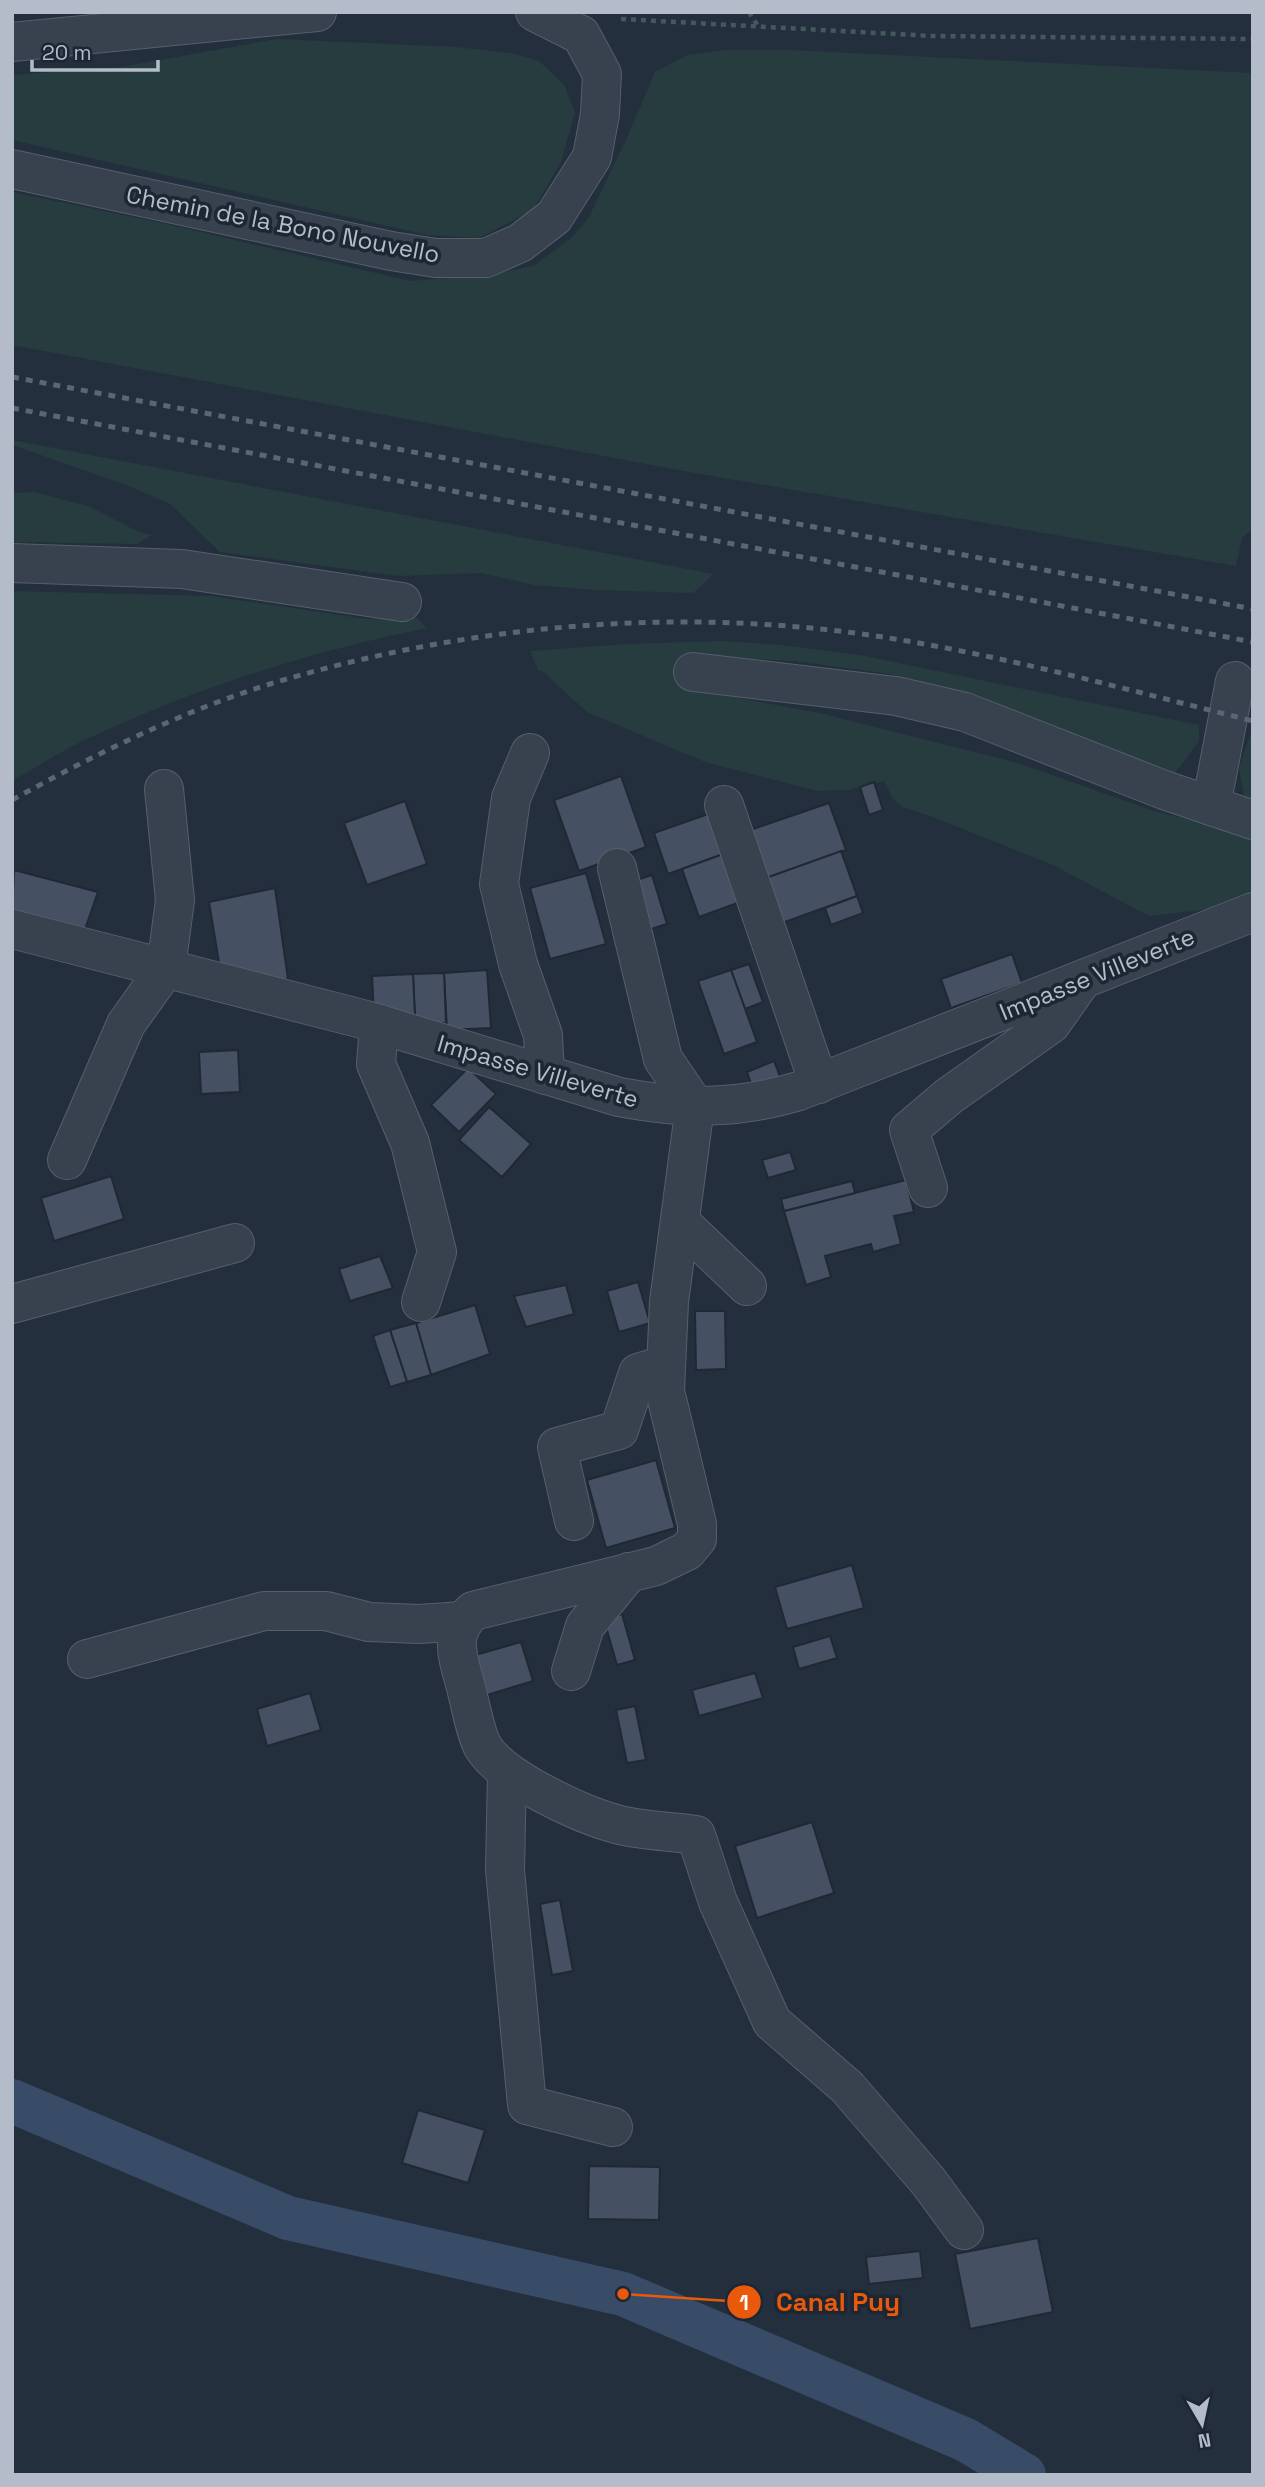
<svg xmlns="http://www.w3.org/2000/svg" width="1265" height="2487" font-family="'Space Grotesk',sans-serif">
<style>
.green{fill:#263c3f}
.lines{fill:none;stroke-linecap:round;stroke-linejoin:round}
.canal{stroke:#394c67;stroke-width:44}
.building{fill:#455162;stroke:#1f2835;stroke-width:2}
.minor-casing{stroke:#565f6c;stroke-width:40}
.path{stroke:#44595c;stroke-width:4.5;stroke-dasharray:5 5;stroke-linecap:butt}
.minor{stroke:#38414e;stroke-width:38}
.rail{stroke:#5a6575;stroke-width:5;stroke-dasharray:7 7;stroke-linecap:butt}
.labels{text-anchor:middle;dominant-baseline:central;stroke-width:7;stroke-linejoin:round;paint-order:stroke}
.street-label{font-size:24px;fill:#b4bcc9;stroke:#1d2633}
.leader{fill:none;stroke:#e8590c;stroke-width:2.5}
.callout-dot{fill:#e8590c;stroke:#1d2633;stroke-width:2.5}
.mark-label{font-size:21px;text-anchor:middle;font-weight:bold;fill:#fff}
.callout-label{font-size:26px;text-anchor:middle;font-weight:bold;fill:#e8590c;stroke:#1d2633;stroke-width:7;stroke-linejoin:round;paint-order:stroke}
</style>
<rect width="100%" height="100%" fill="#242f3e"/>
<g class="green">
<polygon points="277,39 457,47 511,53 539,61 564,85 575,112 561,162 533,210 479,238 427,235 12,140 12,75 121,67"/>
<polygon points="725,50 791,50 1253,73 1253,528 1242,538 1236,566 689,472 12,345 12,192 167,224 410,281 488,275 533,266 571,238 589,217 626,140 655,72 688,55"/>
<polygon points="12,440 714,574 693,593 596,590 534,585 481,573 398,576 220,552 170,504 126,485 12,445"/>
<polygon points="34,492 88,506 137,531 152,535 137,544 12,542 12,493"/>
<path d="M12,591L211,596L367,619L416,617L427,628C309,652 196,688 87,739C61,751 37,767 12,781Z"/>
<polygon points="721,641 782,645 860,655 1199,725 1199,741 1175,773 998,709 890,674 794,661 685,656 681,687 824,714 1018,763 1157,812 1253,835 1253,899 1238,906 1149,916 1053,865 933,817 903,807 893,799 884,781 849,790 818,791 705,762 587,712 542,671 538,670 530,651 626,644"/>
<polygon points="1250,735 1253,736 1253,803 1245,802 1239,768"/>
</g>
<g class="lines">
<polyline class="canal" points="12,2101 288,2218 623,2294 966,2440 1024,2475"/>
</g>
<g class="building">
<polygon points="621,776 646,847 579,871 554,800"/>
<polygon points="874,782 883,810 869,815 860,787"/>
<polygon points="405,801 427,864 367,885 344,823"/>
<polygon points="829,803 846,850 766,878 750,830"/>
<polygon points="711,813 726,853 668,874 654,833"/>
<polygon points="841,851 857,896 782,923 766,878"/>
<polygon points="726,853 743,901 699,917 682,869"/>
<polygon points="14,870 98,892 83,935 12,914"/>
<polygon points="586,873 606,944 550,959 530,888"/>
<polygon points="652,875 667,924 648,930 634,881"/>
<polygon points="275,888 288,979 271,983 242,982 237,967 220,969 209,902"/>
<polygon points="857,896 863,913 831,925 825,908"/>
<polygon points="1012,954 1022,983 951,1008 941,979"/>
<polygon points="749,964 763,1002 745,1009 731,970"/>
<polygon points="487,970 491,1028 447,1030 444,973"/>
<polygon points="731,970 757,1042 724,1054 698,981"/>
<polygon points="444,973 446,1023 415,1025 413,974"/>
<polygon points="413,974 415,1015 374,1017 372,976"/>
<polygon points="238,1050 240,1092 201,1094 199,1052"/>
<polygon points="774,1061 781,1079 753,1089 747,1072"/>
<polygon points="468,1068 496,1094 459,1132 431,1105"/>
<polygon points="489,1107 531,1144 502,1177 459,1140"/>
<polygon points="790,1152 796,1170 768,1178 762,1160"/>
<polygon points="111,1176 124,1219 54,1241 41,1198"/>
<polygon points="906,1180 914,1212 894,1216 901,1244 873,1252 871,1244 825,1256 831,1277 806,1285 784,1211"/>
<polygon points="852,1181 855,1193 784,1211 781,1199"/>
<polygon points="380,1256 393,1288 350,1301 339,1269"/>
<polygon points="638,1282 650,1323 619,1332 607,1291"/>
<polygon points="566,1285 574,1314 526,1327 514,1296"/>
<polygon points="475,1305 490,1354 431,1375 416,1323"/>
<polygon points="695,1311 725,1311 726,1369 696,1370"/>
<polygon points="416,1323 431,1375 407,1382 390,1330"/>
<polygon points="390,1330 407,1382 390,1387 373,1336"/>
<polygon points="656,1460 675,1528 606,1548 587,1480"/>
<polygon points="852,1565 864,1608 787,1629 775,1587"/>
<polygon points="622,1614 635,1660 617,1665 604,1620"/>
<polygon points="830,1636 837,1658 799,1669 793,1647"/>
<polygon points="521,1642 533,1681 487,1695 475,1655"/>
<polygon points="755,1673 763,1698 699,1716 692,1690"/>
<polygon points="310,1693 321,1730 267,1746 257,1709"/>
<polygon points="635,1706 646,1760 627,1763 616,1710"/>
<polygon points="812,1822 834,1893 757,1918 735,1846"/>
<polygon points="560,1900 573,1971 552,1975 540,1904"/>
<polygon points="418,2110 485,2130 468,2183 402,2163"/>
<polygon points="589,2166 660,2167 659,2220 588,2219"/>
<polygon points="1038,2238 1053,2312 970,2329 955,2254"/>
<polygon points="920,2251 923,2278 869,2284 866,2257"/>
</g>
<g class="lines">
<g class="minor-casing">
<g id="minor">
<polyline points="12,42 317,12"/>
<polyline points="12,169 391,251 436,258 486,258 520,243 554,217 592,157 600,114 602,74 581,35 535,12"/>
<polyline points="12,563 182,569 402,602"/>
<polyline points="693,672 896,696 965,712 1164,790 1253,820"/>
<polyline points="530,753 511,798 499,884 518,964 543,1035 545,1075"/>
<polyline points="724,805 819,1084"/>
<polyline points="1211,806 1235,681"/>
<path d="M617,868L663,1059L695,1106L669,1302L665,1391L697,1524V1539L687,1551L656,1566L473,1611C450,1632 456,1652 464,1680C469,1697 475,1733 483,1747C503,1779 580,1814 616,1824C641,1831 671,1831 696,1835L718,1902L772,2022L847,2087L928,2181L964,2230"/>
<path d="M12,929L366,1020L619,1097C683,1109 736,1110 799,1091L1253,912"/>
<polyline points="379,1024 376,1064 410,1143 437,1252 421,1302"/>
<polyline points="67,1160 126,1024 166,968 175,900 164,789"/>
<polyline points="928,1188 909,1130 949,1096 1051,1024 1082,980"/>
<polyline points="680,1222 747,1286"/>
<polyline points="12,1304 235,1243"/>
<polyline points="574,1521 557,1447 619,1430 638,1373 665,1365"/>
<polyline points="87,1659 264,1611 326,1611 369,1622 419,1624 463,1621"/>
<polyline points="571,1671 585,1626 629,1572"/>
<polyline points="507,1772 505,1870 527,2105 613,2127"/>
</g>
</g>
<g class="path">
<polyline points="749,12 758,26"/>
<polyline points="621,19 932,36 1253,39"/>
</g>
<use href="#minor" class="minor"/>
<g class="rail">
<polyline points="12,377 1253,609"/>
<polyline points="12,408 1253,642"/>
<path d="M12,800C94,755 180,712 270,684C465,625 674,606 876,636C1003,655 1128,690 1253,721"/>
</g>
</g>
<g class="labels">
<g class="street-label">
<text transform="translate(283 224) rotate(11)">Chemin de la Bono Nouvello</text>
<text transform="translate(1097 974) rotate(-22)">Impasse Villeverte</text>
<text transform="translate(538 1071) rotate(16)">Impasse Villeverte</text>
</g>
</g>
<path class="leader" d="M623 2294L744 2302"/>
<g class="callout-dot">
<circle cx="623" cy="2294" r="7"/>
<circle cx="744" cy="2302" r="18"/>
</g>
<g class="mark-label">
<text x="744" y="2310">1</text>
</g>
<g class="callout-label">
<text x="838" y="2311">Canal Puy</text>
</g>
<rect width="1265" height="2487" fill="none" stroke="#b4bcc9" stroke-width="28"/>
<g transform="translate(1202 2424) rotate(171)" stroke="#1d2633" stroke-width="5" paint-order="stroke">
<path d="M0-5L12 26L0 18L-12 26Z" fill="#b4bcc9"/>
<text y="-10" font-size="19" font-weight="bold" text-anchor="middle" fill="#b4bcc9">N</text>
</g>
<path d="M32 60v10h126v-10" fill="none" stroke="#b4bcc9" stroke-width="3.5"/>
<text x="42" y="60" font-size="21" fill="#b4bcc9" stroke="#1d2633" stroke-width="5" paint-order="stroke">20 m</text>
</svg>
